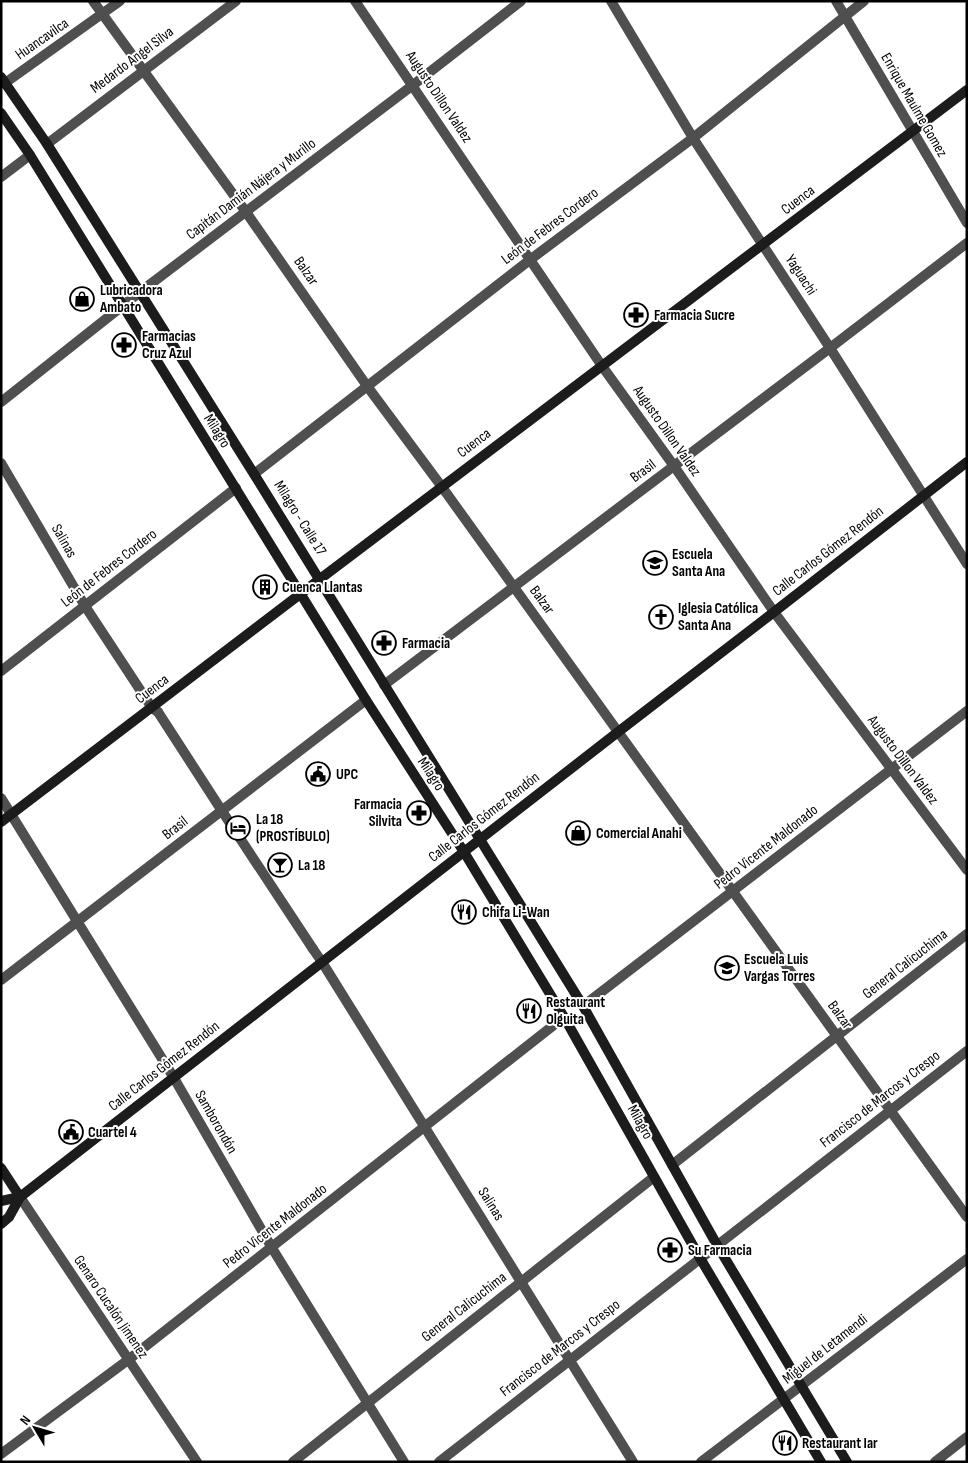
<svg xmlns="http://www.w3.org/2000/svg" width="968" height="1463" font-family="'Sofia Sans Condensed',sans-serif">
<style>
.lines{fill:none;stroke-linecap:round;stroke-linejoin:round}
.pedestrian{stroke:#4f4f4f;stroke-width:10}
.minor{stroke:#4f4f4f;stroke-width:10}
.tertiary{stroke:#4f4f4f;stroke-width:10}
.secondary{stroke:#1c1c1c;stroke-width:10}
.labels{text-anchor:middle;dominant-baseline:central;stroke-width:4;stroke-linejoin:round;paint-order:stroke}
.street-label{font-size:15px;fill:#000;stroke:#fff}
.poi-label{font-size:15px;font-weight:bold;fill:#000;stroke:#fff;text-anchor:start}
</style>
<rect width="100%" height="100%" fill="#fff"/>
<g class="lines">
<polyline class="pedestrian" points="158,712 222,811 313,949"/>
<g class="minor">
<polyline points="93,1 246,212 367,386 442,487 967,1217"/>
<polyline points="355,1 602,366 674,466 774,612 967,870"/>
<polyline points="611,1 693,138 830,348 967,564"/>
<polyline points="836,1 967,223"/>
<polyline points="5,83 120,1"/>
<polyline points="47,144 236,1"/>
<polyline points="1,177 30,155"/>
<polyline points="1,402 140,292 413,85 521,1"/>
<polyline points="1,463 85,606 152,708 158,712"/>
<polyline points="254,474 531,259 693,138 864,1"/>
<polyline points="1,671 236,488"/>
<polyline points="384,685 830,348 967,243"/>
<polyline points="1,798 174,1078 272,1248 404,1462"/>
<polyline points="322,962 633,1462"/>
<polyline points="1,980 366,700"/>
<polyline points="583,1006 967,711"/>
<polyline points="672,1165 967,934"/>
<polyline points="20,1197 197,1462"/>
<polyline points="1,1454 128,1360 564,1017"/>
<polyline points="293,1462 654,1177"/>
<polyline points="439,1462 967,1051"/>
<polyline points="701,1462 967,1259"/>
<polyline points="935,1462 967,1437"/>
</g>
<polyline class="tertiary" points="313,949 322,962"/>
<g class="secondary">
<polyline points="1,77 47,144 254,474 583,1006 717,1245 847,1462"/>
<polyline points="1,113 30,155 366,700 464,852 564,1017 700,1258 821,1462"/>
<polyline points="1,822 320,579 967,90"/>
<polyline points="1,1168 20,1197"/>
<polyline points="1,1201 20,1197"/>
<polyline points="1,1224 9,1217 20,1197 618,732 774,612 967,462"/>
</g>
</g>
<defs>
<g id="shop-ring" transform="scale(1.25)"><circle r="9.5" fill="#fff" stroke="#000" stroke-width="1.5"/><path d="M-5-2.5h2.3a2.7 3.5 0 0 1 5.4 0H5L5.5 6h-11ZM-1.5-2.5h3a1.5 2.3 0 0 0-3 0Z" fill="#000"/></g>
<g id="pharmacy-ring" transform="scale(1.25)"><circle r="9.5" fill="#fff" stroke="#000" stroke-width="1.5"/><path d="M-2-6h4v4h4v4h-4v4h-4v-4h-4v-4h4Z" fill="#000"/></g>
<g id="school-ring" transform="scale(1.25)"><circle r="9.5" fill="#fff" stroke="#000" stroke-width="1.5"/><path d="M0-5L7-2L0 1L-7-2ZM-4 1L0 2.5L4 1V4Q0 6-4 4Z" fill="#000"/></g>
<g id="building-ring" transform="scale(1.25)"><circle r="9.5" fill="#fff" stroke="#000" stroke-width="1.5"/><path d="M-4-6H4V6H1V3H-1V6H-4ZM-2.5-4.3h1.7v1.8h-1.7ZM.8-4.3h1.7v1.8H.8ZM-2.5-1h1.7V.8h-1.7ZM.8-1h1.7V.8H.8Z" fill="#000"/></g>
<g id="church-ring" transform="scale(1.25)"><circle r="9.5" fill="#fff" stroke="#000" stroke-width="1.5"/><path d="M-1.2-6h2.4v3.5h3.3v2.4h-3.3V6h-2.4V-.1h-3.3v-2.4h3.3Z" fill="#000"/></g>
<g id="civic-ring" transform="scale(1.25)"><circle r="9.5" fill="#fff" stroke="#000" stroke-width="1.5"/><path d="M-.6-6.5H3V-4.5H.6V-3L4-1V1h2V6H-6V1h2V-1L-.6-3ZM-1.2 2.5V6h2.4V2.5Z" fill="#000"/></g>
<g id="hotel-ring" transform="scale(1.25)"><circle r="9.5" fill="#fff" stroke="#000" stroke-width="1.5"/><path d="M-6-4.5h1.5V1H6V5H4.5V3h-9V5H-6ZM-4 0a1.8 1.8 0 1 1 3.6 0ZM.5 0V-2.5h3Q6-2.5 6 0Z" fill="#000"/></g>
<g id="bar-ring" transform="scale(1.25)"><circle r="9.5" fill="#fff" stroke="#000" stroke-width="1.5"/><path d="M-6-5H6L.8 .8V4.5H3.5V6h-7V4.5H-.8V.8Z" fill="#000"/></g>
<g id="restaurant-ring" transform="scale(1.25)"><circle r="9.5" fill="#fff" stroke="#000" stroke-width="1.5"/><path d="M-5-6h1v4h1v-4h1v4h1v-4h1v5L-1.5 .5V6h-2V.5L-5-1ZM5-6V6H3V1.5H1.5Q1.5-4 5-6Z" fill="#000"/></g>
</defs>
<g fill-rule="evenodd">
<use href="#shop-ring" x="82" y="299"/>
<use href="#pharmacy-ring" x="636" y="315"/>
<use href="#pharmacy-ring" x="124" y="345"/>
<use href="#school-ring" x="655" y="563"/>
<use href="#building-ring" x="265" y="587"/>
<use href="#church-ring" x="661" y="617"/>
<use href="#pharmacy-ring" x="384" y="643"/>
<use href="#civic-ring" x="318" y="774"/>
<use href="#pharmacy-ring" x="419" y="813"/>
<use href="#hotel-ring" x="238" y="828"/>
<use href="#shop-ring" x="578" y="833"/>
<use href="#bar-ring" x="280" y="865"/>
<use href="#restaurant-ring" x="464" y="912"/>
<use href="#school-ring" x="727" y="968"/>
<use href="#restaurant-ring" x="529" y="1011"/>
<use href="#civic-ring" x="71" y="1132"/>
<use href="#pharmacy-ring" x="670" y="1250"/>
<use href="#restaurant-ring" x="785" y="1443"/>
</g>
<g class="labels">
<g class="street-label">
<text transform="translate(42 39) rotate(-35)">Huancavilca</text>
<text transform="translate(132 60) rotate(-37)">Medardo Angel Silva</text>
<text transform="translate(439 97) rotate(56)">Augusto Dillon Valdez</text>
<text transform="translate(914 105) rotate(60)">Enrique Maulme Gomez</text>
<text transform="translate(251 189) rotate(-37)">Capitán Damián Nájera y Murillo</text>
<text transform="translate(798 200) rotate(-37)">Cuenca</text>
<text transform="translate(550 226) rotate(-37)">León de Febres Cordero</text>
<text transform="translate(306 271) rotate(55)">Balzar</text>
<text transform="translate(801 275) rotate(57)">Yaguachi</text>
<text transform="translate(217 431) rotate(58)">Milagro</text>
<text transform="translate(667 431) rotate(55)">Augusto Dillon Valdez</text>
<text transform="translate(474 443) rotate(-37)">Cuenca</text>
<text transform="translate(643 471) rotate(-37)">Brasil</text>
<text transform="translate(300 518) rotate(58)">Milagro - Calle 17</text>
<text transform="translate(64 541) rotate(60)">Salinas</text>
<text transform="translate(828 551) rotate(-38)">Calle Carlos Gómez Rendón</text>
<text transform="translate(109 568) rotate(-38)">León de Febres Cordero</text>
<text transform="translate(542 600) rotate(54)">Balzar</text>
<text transform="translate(152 689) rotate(-37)">Cuenca</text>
<text transform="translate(903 760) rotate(53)">Augusto Dillon Valdez</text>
<text transform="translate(431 774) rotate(57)">Milagro</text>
<text transform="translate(484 817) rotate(-38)">Calle Carlos Gómez Rendón</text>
<text transform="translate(175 828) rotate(-38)">Brasil</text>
<text transform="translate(766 847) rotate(-38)">Pedro Vicente Maldonado</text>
<text transform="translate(905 964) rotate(-38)">General Calicuchima</text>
<text transform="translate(840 1015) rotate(54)">Balzar</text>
<text transform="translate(164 1066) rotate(-38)">Calle Carlos Gómez Rendón</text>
<text transform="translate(880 1099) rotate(-38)">Francisco de Marcos y Crespo</text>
<text transform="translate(216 1122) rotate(60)">Samborondón</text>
<text transform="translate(640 1122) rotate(61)">Milagro</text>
<text transform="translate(491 1204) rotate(58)">Salinas</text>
<text transform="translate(275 1226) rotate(-38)">Pedro Vicente Maldonado</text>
<text transform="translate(111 1307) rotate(56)">Genaro Cucalón Jimenez</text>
<text transform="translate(464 1307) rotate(-38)">General Calicuchima</text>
<text transform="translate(560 1348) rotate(-38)">Francisco de Marcos y Crespo</text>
<text transform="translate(825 1349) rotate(-38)">Miguel de Letamendi</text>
</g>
<g class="poi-label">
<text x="100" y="290">Lubricadora<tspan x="100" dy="17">Ambato</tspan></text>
<text x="654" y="315">Farmacia Sucre</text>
<text x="142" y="336">Farmacias<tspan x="142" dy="17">Cruz Azul</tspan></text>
<text x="672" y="554">Escuela<tspan x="672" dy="17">Santa Ana</tspan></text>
<text x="282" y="587">Cuenca Llantas</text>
<text x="678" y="608">Iglesia Católica<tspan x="678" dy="17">Santa Ana</tspan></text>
<text x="402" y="643">Farmacia</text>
<text x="336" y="774">UPC</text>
<text x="402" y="804" text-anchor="end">Farmacia<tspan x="402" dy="17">Silvita</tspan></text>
<text x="256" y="819">La 18<tspan x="256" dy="17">(PROSTÍBULO)</tspan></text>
<text x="596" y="833">Comercial Anahi</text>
<text x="298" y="865">La 18</text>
<text x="482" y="912">Chifa Li-Wan</text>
<text x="744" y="959">Escuela Luis<tspan x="744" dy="17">Vargas Torres</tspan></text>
<text x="546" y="1002">Restaurant<tspan x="546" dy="17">Olguita</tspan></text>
<text x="88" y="1132">Cuartel 4</text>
<text x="688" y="1250">Su Farmacia</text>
<text x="802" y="1443">Restaurant Iar</text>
</g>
</g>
<rect width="968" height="1463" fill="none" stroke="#000000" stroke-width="5"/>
<g transform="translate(35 1428) rotate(308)" stroke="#ffffff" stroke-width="4" paint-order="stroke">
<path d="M0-4L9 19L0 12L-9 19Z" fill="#000000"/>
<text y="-8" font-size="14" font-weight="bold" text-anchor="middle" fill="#000000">N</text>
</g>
</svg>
